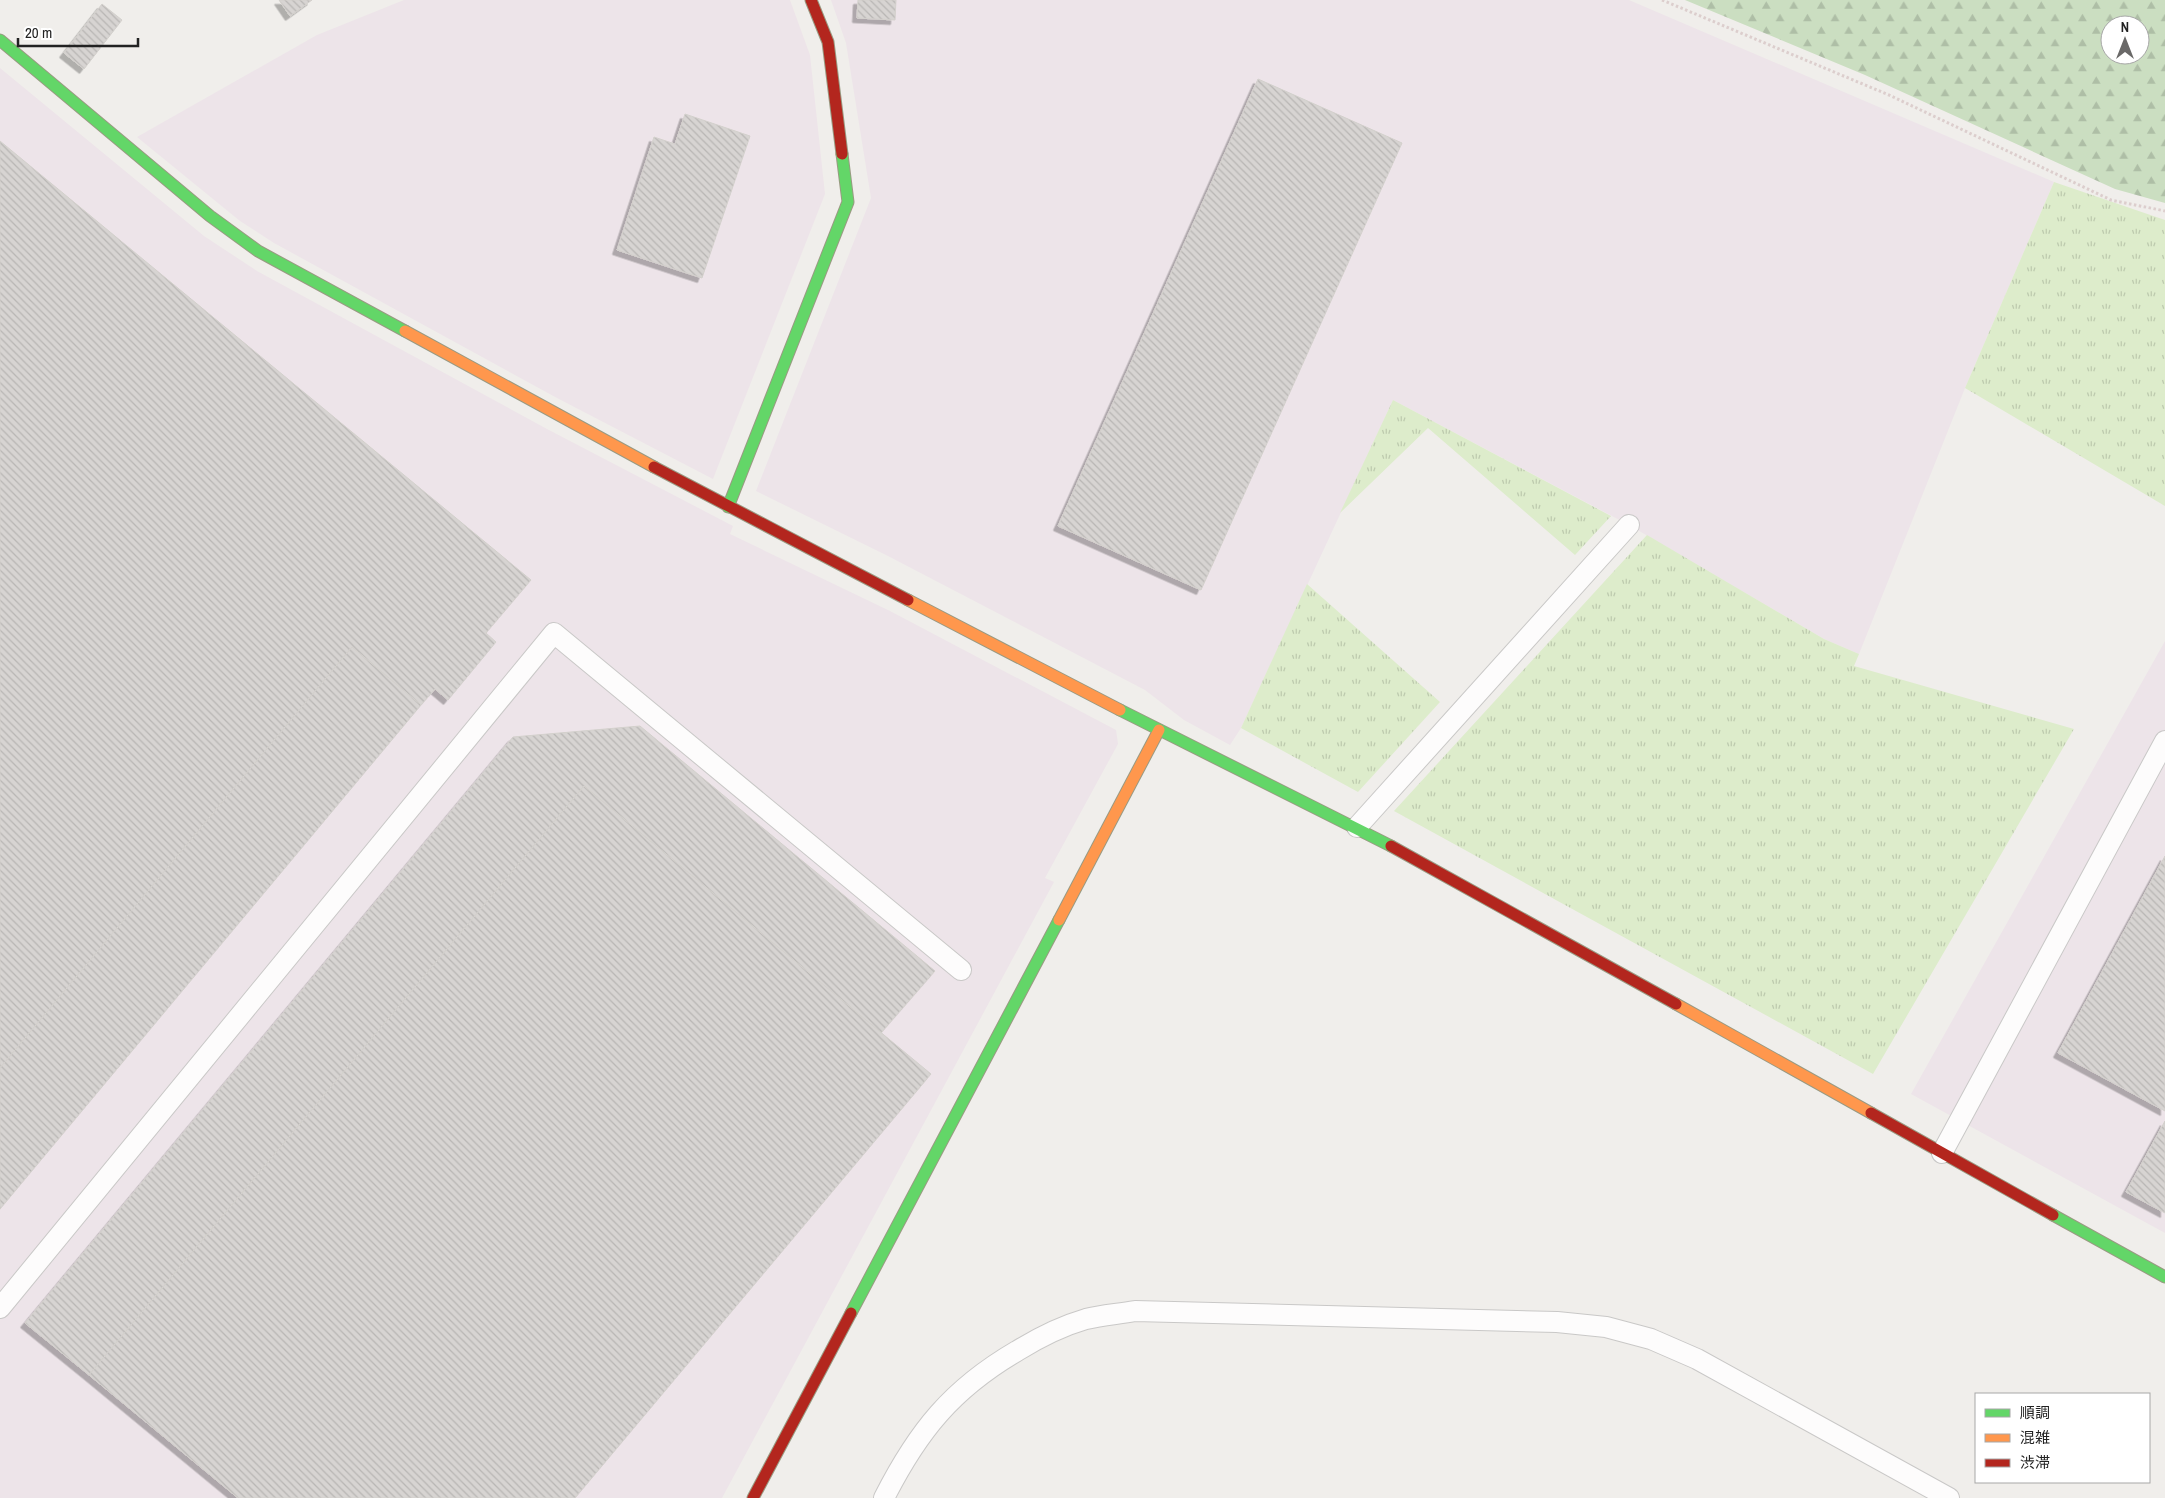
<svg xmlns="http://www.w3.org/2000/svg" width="2165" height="1498" font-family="'Archivo Narrow','Noto Sans JP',sans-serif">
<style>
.industrial{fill:#ede4e9}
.grass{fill:url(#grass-tufts)}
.forest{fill:url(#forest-firs);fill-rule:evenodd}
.building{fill:url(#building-back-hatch);stroke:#d3d0cc;filter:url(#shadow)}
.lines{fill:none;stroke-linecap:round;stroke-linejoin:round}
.lane-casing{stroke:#c9c8c7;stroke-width:22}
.fast-casing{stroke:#999a82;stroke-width:13}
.slow-casing{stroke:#999a82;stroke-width:13}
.jam-casing{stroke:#999a82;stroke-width:13}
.path{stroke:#dccecd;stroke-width:3;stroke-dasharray:2.5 2.5;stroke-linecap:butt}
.lane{stroke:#fdfcfc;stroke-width:20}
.fast{stroke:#63d668;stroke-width:11}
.slow{stroke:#ff974d;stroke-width:11}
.jam{stroke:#b3261e;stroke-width:11}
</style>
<defs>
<pattern id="grass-tufts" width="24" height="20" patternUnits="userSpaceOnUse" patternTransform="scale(1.25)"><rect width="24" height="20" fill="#ddeccb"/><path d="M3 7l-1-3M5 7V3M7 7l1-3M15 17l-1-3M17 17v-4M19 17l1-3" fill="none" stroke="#bdcaae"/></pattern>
<pattern id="forest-firs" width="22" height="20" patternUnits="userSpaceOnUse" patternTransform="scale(1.25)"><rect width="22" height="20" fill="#cbdec1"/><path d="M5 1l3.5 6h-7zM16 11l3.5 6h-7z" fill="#aebea6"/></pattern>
<pattern id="building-back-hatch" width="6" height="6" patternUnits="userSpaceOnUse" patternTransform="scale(1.25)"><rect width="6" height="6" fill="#d7d4d2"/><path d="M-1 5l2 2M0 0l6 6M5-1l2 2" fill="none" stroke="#b8b6b4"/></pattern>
<filter id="shadow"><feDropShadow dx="-4.5" dy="4.5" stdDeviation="0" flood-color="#0004"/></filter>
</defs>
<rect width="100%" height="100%" fill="#f0eeeb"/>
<g class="industrial">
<polygon points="404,0 790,0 810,55 825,194 713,479 557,398 274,243 240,221 137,137 317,35"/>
<polygon points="831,0 1629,0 2054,182 1965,388 1859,654 1824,639 1629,525 1393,400 1241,728 1230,745 1184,720 1145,690 888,556 756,491 871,198 846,43"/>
<polygon points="0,68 204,236 257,271 547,429 733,526 730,534 890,611 1116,730 1118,744 1045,878 1054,882 722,1498 0,1498"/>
<polygon points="2165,641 2165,1233 1911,1094"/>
</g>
<g class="grass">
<polygon points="2054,182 2165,220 2165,506 1965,388"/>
<polygon points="1393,400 1611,516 1575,555 1428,428 1340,513"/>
<polygon points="1647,535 1824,639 1859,654 1854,666 2074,729 1873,1074 1394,811"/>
<polygon points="1307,584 1440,702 1358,792 1241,728"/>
</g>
<path class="forest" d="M1685,0H2165V203L2115,189L1865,75ZM2110,25H2140V55H2110Z"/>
<g class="building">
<polygon points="279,0 312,0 290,16"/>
<polygon points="858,0 896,0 895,20 857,18"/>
<polygon points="102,4 122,20 84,69 64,53"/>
<polygon points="1258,79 1402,143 1201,590 1058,526"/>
<polygon points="685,114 750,136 702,278 617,250 654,137 675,144"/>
<polygon points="0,141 531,580 486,633 496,642 448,700 435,689 421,705 352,647 0,1068"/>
<polygon points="352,647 421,705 0,1209 0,1068"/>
<polygon points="640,726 935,971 881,1033 584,786 89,1375 25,1323 513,737"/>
<polygon points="584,786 931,1074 575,1498 238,1498 89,1375"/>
<polygon points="2165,856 2165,1111 2058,1053"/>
<polygon points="2165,1121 2165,1213 2126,1192"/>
</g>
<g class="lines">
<g class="lane-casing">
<g id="lane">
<polyline points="1357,827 1629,525"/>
<polyline points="1942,1153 2165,741"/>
<polyline points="0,1308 554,633 961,970"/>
<path d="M884,1498C918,1431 952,1389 1017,1351C1038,1338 1062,1326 1086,1319C1102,1315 1119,1314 1135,1311L1557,1322L1606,1327L1651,1339L1697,1359L1949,1498"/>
</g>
</g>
<g class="fast-casing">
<g id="fast">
<polyline points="0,40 210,216 258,251 405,331"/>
<polyline points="728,507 848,202 842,154"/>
<polyline points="1120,710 1391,846"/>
<polyline points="2053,1215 2165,1277"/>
<polyline points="851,1313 1059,920"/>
</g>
</g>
<g class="slow-casing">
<g id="slow">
<polyline points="405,331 654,467"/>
<polyline points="908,600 1120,710"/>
<polyline points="1059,920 1159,730"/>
<polyline points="1676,1004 1871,1113"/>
</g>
</g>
<g class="jam-casing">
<g id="jam">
<polyline points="811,0 828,42 842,154"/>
<polyline points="654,467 908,600"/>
<polyline points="1391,846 1676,1004"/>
<polyline points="1871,1113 2053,1215"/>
<polyline points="753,1498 851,1313"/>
</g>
</g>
<polyline class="path" points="1662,0 1889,95 2111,200 2165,211"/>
<use href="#lane" class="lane"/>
<use href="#fast" class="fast"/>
<use href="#slow" class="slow"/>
<use href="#jam" class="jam"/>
</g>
<rect x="1975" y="1393" width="175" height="90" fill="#ffffff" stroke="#a7a7a7"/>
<rect x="1985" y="1409" width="25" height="8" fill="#63d668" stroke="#a7a7a7"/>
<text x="2020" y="1418" font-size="15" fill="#222222">順調</text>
<rect x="1985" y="1434" width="25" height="8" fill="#ff974d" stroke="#a7a7a7"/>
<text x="2020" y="1443" font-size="15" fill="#222222">混雑</text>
<rect x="1985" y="1459" width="25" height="8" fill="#b3261e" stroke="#a7a7a7"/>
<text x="2020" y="1468" font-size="15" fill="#222222">渋滞</text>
<g transform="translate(2125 40)"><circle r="24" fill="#ffffff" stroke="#a7a7a7"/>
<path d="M0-4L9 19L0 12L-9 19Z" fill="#6a6968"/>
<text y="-8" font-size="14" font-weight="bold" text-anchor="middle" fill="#222222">N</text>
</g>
<path d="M18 38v8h120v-8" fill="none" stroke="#222222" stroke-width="2.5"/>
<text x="25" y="38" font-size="15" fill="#222222" stroke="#ffffff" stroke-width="4" paint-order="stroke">20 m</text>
</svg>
